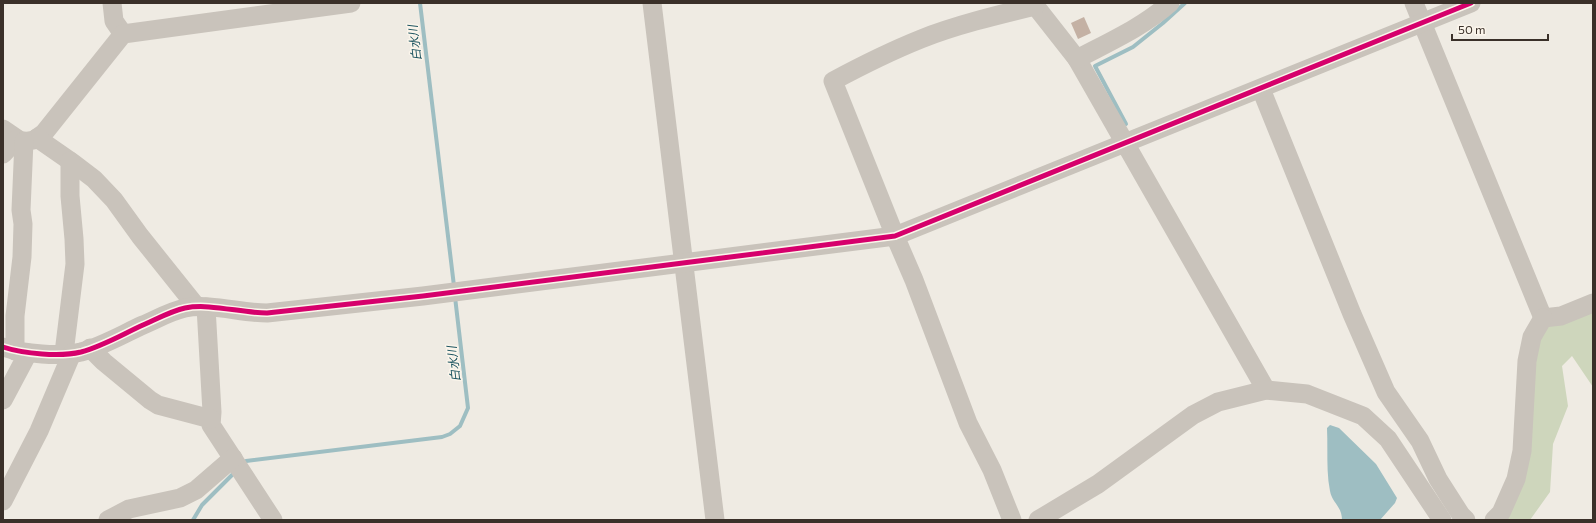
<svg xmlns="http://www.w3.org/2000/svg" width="1596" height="523" font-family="Commissioner,'Noto Sans JP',sans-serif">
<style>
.green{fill:#ced6bc}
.water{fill:#9ebec2}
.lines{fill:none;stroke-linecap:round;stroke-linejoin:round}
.stream{stroke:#9ebec2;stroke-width:4}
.building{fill:#c4b1a4}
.minor{stroke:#c9c3bb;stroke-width:19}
.cycleway-casing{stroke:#fbf5eb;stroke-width:8}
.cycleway{stroke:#d6006c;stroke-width:5}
.labels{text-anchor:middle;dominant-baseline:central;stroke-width:3;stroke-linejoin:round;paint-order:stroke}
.water-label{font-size:12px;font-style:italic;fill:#1b535f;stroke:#fbf5eb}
</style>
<rect width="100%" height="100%" fill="#efebe3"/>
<polygon class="green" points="1593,312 1593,387 1572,356 1562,366 1568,406 1553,444 1550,492 1530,520 1504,520 1533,354 1546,327"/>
<path class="water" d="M1330,425L1339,428L1376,464L1397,498L1395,503L1380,520H1342C1342,506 1332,503 1330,491C1326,471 1328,449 1327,428Z"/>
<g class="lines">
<g class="stream">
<polyline points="420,3 454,286"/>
<polyline points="1126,124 1095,66 1133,47 1163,23 1185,3"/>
<polyline points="242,465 246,461 442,437 450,434 460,426 468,408 455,297"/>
<polyline points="193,520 202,505 236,471"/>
</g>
</g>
<polygon class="building" points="1084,17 1091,33 1078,39 1071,23"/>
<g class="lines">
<g class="minor">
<polyline points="112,3 114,21 123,34"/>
<polyline points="652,3 715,520"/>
<polyline points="1033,3 1077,59 1266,390"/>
<polyline points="1414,3 1543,318"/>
<path d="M1077,59C1109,42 1143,27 1170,3"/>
<polyline points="1261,89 1352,314 1386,392 1420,441 1438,479 1461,515 1466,520"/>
<polyline points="3,129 22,142 34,140 44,133 123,34 351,3"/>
<polyline points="37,138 73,163 94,179 114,200 140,236 196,306"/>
<polyline points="3,154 17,139"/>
<polyline points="206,307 212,412 211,425 273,520"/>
<polyline points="1543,318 1561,316 1593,303"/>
<path d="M3,347C24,354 60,357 81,352C103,346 123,334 143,325C157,319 171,311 185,308C210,303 241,313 267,313L423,296L895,236L1471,3"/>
<polyline points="90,348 104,362 150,400 158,405 211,419"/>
<polyline points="15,351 15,316 22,257 23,224 21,210 24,141"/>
<polyline points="64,353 75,264 74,239 70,196 70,161"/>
<polyline points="3,400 28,353"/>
<polyline points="3,501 39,431 72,353"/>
<polyline points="108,520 129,509 180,498 196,490 233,458"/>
<path d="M1012,520L992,470L968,423L914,280L895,236L833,81C861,66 891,51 921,39C956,25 998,15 1035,6"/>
<polyline points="1038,520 1098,484 1193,415 1218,402 1266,390 1307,394 1363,416 1388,439 1442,520"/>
<polyline points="1494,520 1501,513 1516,479 1522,451 1527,361 1532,337 1543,318"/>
</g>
<g class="cycleway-casing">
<path id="cycleway" d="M3,347C24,354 60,357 81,352C103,346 123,334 143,325C157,319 171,311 185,308C210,303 241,313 267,313L423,296L895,236L1471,3"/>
</g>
<use href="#cycleway" class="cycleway"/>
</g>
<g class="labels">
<g class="water-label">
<text transform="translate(414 43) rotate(-97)">白水川</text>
<text transform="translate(453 364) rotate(-97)">白水川</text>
</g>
</g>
<rect width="1596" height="523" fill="none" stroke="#3a3029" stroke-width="8"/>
<path d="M1452 34v6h96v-6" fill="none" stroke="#3a3029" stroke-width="2"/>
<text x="1458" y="34" font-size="12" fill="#3a3029" stroke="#fbf5eb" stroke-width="3" paint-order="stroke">50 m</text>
</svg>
